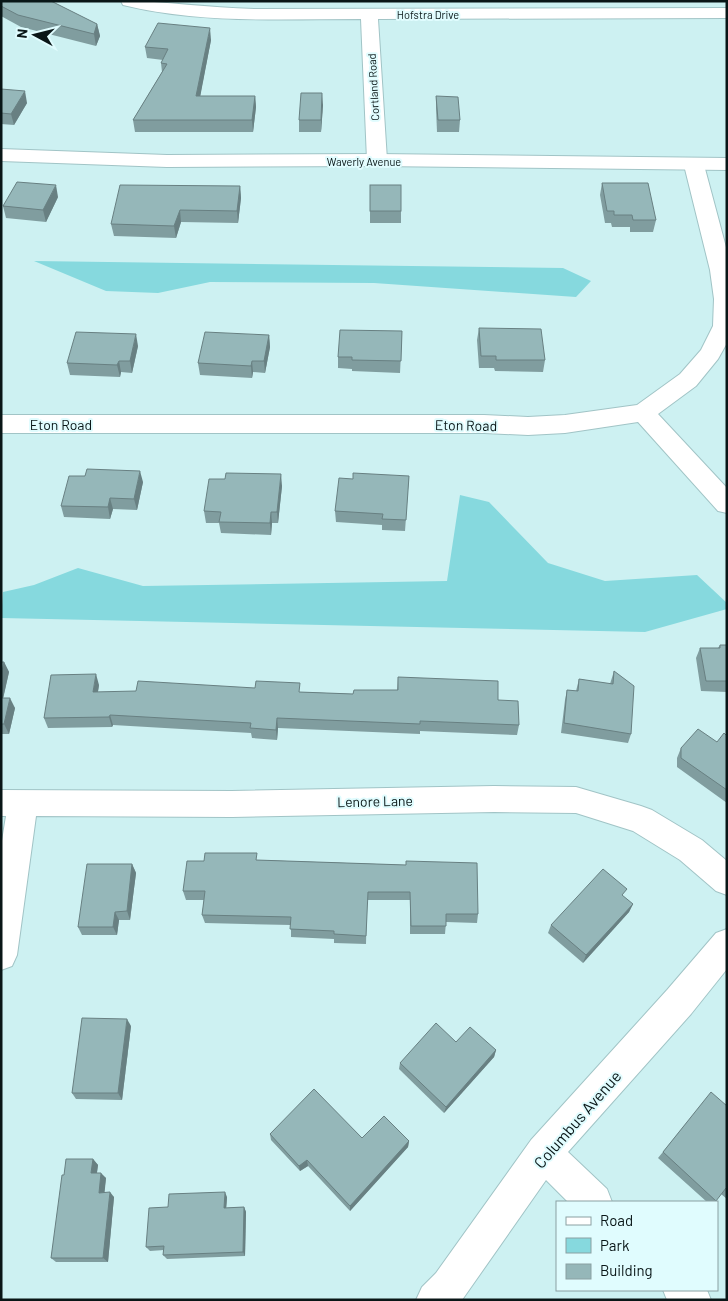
<svg xmlns="http://www.w3.org/2000/svg" width="728" height="1301" font-family="Barlow,sans-serif">
<style>
.green{fill:#86d9de}
.lines{fill:none;stroke-linecap:round;stroke-linejoin:round}
.street-casing{stroke:#a1c4c6;stroke-width:2}
.secondary-casing{stroke:#a1c4c6;stroke-width:2}
.street{fill:#fff;fill-rule:evenodd}
.secondary{fill:#fff;fill-rule:evenodd}
.wall{fill:#809d9f}
.shaded-wall{fill:#688082}
.building{fill:#95b7b9;stroke:#688082}
.labels{text-anchor:middle;dominant-baseline:central;stroke-width:4;stroke-linejoin:round;paint-order:stroke}
.far-street-label{font-size:11px;fill:#091617;stroke:#e0fcfe}
.street-label{font-size:14px;fill:#091617;stroke:#e0fcfe}
.near-street-label{font-size:16px;fill:#091617;stroke:#e0fcfe}
</style>
<rect width="100%" height="100%" fill="#cdf1f2"/>
<g class="green">
<polygon points="34,261 563,268 591,281 576,297 374,283 210,282 158,293 106,291"/>
<polygon points="460,495 489,502 548,563 605,581 697,575 727,603 727,609 645,632 1,618 3,592 34,585 78,568 143,586 447,581"/>
</g>
<g class="lines">
<g class="street-casing">
<g id="street">
<path d="M121,1C165,1 209,8 254,9L727,8V18L378,19L387,160L384,164L377,166L370,164L367,160L361,19C281,19 201,24 123,5Z"/>
<polygon points="694,159 701,161 704,165 727,251 727,343 718,359 696,386 658,414 727,488 727,513 718,511 638,422 565,433 528,435 484,433 1,433 1,415 484,415 528,417 565,415 637,405 680,374 701,350 713,326 714,299 710,270 684,165 687,161"/>
<polygon points="494,786 576,787 641,806 652,810 702,840 727,861 727,895 716,891 680,860 633,831 576,813 494,812 232,817 36,816 17,955 12,966 1,970 1,847 6,816 1,816 1,790 232,791"/>
<polygon points="727,929 727,969 691,1014 568,1152 607,1189 612,1202 568,1202 546,1180 462,1300 416,1300 422,1287 436,1273 531,1140 667,990 716,933"/>
<polygon points="663,1290 707,1290 711,1300 667,1300"/>
</g>
</g>
<g class="secondary-casing">
<polygon id="secondary" points="1,149 167,155 377,154 727,158 727,170 377,166 167,167 1,161"/>
</g>
<use href="#street" class="street"/>
<use href="#secondary" class="secondary"/>
</g>
<g class="wall">
<polygon points="1,1 97,24 100,36 96,46 21,27 1,16"/>
<polygon points="211,40 200,96 255,96 256,107 253,132 135,132 133,120 162,72 161,63 163,60 147,58 145,47"/>
<polygon points="1,89 27,103 14,125 1,124"/>
<polygon points="436,96 460,120 459,132 437,132 436,108"/>
<polygon points="323,105 321,132 299,132 299,120"/>
<polygon points="602,183 656,220 653,232 630,232 630,227 612,227 611,223 605,223 600,195"/>
<polygon points="370,185 401,211 401,223 370,223"/>
<polygon points="240,186 241,198 238,223 181,222 176,238 114,236 111,224"/>
<polygon points="58,197 46,222 6,218 3,206"/>
<polygon points="479,328 545,360 543,372 495,371 494,368 479,368 477,340"/>
<polygon points="402,331 400,373 352,371 352,369 338,368 338,357"/>
<polygon points="269,335 270,347 265,373 253,372 252,378 200,375 198,363"/>
<polygon points="138,346 132,373 121,372 120,377 70,375 67,363"/>
<polygon points="409,476 405,531 382,530 382,525 336,522 335,511 353,479"/>
<polygon points="143,482 137,510 113,509 110,519 64,517 61,506"/>
<polygon points="282,486 278,523 272,523 271,535 221,533 219,523 206,523 204,511"/>
<polygon points="720,645 727,645 727,692 701,691 696,658 700,648 718,648"/>
<polygon points="1,662 4,662 9,672 3,698 15,708 9,734 1,734"/>
<polygon points="614,671 631,734 628,743 561,733 565,700 567,690 576,691 579,679 610,684"/>
<polygon points="398,677 498,700 519,725 517,735 420,731 420,734 278,728 277,740 252,738 251,733 113,725 112,727 48,728 44,718 99,685 98,692 300,692 353,694 397,690"/>
<polygon points="727,736 727,803 677,767 677,758 681,748 717,742"/>
<polygon points="258,860 406,865 478,914 477,923 446,922 445,934 410,934 410,900 367,900 366,944 334,943 334,939 291,937 291,925 205,923 202,915 204,900 186,900 183,891 204,861"/>
<polygon points="132,864 136,873 130,920 119,920 117,935 82,935 78,927"/>
<polygon points="633,904 629,912 583,963 548,933 551,925"/>
<polygon points="131,1026 122,1100 76,1099 72,1093"/>
<polygon points="496,1050 494,1057 444,1113 399,1069 400,1063"/>
<polygon points="706,1099 727,1106 727,1199 721,1194 714,1202 707,1202 658,1158"/>
<polygon points="270,1134 362,1138 409,1141 408,1147 350,1211 308,1166 300,1171 271,1140"/>
<polygon points="93,1159 98,1165 97,1173 106,1178 104,1193 114,1197 108,1262 56,1262 51,1258 64,1175"/>
<polygon points="227,1197 226,1208 244,1207 246,1212 245,1256 167,1259 163,1255 164,1250 150,1251 146,1247 168,1207"/>
</g>
<g class="shaded-wall">
<polygon points="97,24 100,36 96,46 94,34"/>
<polygon points="210,28 211,40 198,108 196,96"/>
<polygon points="25,91 27,103 14,125 11,114"/>
<polygon points="322,93 323,105 321,132 321,120"/>
<polygon points="255,96 256,107 253,132 252,120"/>
<polygon points="56,185 58,197 46,222 43,210"/>
<polygon points="240,186 241,198 238,223 237,211"/>
<polygon points="180,210 181,222 176,238 174,226"/>
<polygon points="136,334 138,346 132,373 130,361"/>
<polygon points="269,335 270,347 265,373 264,361"/>
<polygon points="119,361 121,372 120,377 117,365"/>
<polygon points="252,361 253,372 252,378 251,366"/>
<polygon points="140,471 143,482 137,510 134,499"/>
<polygon points="281,474 282,486 278,523 277,512"/>
<polygon points="110,498 113,509 110,519 108,507"/>
<polygon points="271,512 272,523 271,535 270,523"/>
<polygon points="4,662 9,672 1,708 1,676"/>
<polygon points="96,674 99,685 96,702 93,692"/>
<polygon points="10,698 15,708 9,734 4,724"/>
<polygon points="110,715 113,725 112,727 109,717"/>
<polygon points="277,718 278,728 277,740 276,730"/>
<polygon points="132,864 136,873 130,920 127,911"/>
<polygon points="633,904 629,912 583,963 586,955"/>
<polygon points="115,912 119,920 117,935 113,927"/>
<polygon points="127,1019 131,1026 122,1100 118,1093"/>
<polygon points="496,1050 494,1057 444,1113 446,1107"/>
<polygon points="409,1141 408,1147 350,1211 350,1206"/>
<polygon points="93,1159 98,1165 96,1178 91,1173"/>
<polygon points="307,1160 308,1166 300,1171 299,1166"/>
<polygon points="101,1173 106,1178 104,1198 99,1193"/>
<polygon points="110,1192 114,1197 108,1262 103,1258"/>
<polygon points="225,1192 227,1197 226,1212 224,1208"/>
<polygon points="244,1207 246,1212 245,1256 243,1252"/>
</g>
<g class="building">
<polygon points="1,1 51,1 97,24 94,34 18,15 1,6"/>
<polygon points="158,23 210,28 196,96 255,96 252,120 133,120 167,64 161,63 168,49 145,47"/>
<polygon points="1,89 25,91 11,114 1,113"/>
<polygon points="301,93 322,93 321,120 299,120"/>
<polygon points="436,96 458,97 460,120 438,120"/>
<polygon points="17,182 56,185 43,210 3,206"/>
<polygon points="602,183 648,183 656,220 633,220 632,215 614,215 614,211 607,211"/>
<polygon points="120,185 240,186 237,211 180,210 174,226 111,224"/>
<rect x="370" y="185" width="31" height="26"/>
<polygon points="479,328 541,329 545,360 496,360 496,356 481,356"/>
<polygon points="340,330 402,331 401,361 352,360 352,357 338,357"/>
<polygon points="76,332 136,334 130,361 119,361 117,365 67,363"/>
<polygon points="205,332 269,335 264,361 252,361 251,366 198,363"/>
<polygon points="87,469 140,471 134,499 110,498 108,507 61,506 69,476 85,476"/>
<polygon points="226,473 281,474 277,512 271,512 270,523 219,522 221,512 204,511 209,479 225,479"/>
<polygon points="353,473 409,476 406,520 382,519 383,514 335,511 339,478 353,479"/>
<polygon points="720,645 727,645 727,681 706,681 700,648 720,648"/>
<polygon points="1,662 4,662 1,676"/>
<polygon points="614,671 634,686 631,734 564,723 567,690 578,691 579,679 613,684"/>
<polygon points="96,674 93,692 136,691 138,681 255,688 256,681 300,683 299,692 353,694 354,690 398,690 398,677 498,681 498,700 518,701 519,725 420,721 420,724 277,718 276,730 250,728 251,723 110,715 109,717 44,718 51,675"/>
<polygon points="1,698 10,698 4,724 1,724"/>
<polygon points="698,729 717,742 724,733 727,736 727,790 681,758 681,748"/>
<polygon points="205,853 257,853 256,860 406,865 406,861 477,863 478,914 446,914 446,926 411,926 410,892 368,892 366,936 334,934 334,931 290,929 291,917 202,915 205,891 183,891 187,861 204,861"/>
<polygon points="87,864 132,864 127,911 115,912 113,927 78,927"/>
<polygon points="603,869 627,889 622,895 633,904 586,955 551,925"/>
<polygon points="82,1018 127,1019 118,1093 72,1093"/>
<polygon points="436,1023 456,1042 470,1027 496,1050 446,1107 400,1063"/>
<polygon points="314,1089 362,1138 384,1116 409,1141 350,1206 307,1160 299,1166 270,1134"/>
<polygon points="711,1092 727,1106 727,1189 726,1188 716,1201 663,1152"/>
<polygon points="66,1159 93,1159 91,1173 101,1173 99,1193 110,1192 103,1258 51,1258 62,1175 64,1175"/>
<polygon points="225,1192 224,1208 244,1207 243,1252 163,1255 164,1246 146,1247 149,1208 168,1207 169,1194"/>
</g>
<g class="labels">
<g class="far-street-label">
<text x="428" y="14">Hofstra Drive</text>
<text transform="translate(373 87) rotate(-93)">Cortland Road</text>
<text x="364" y="161">Waverly Avenue</text>
</g>
<g class="street-label">
<text x="61" y="424">Eton Road</text>
<text transform="translate(466 425) rotate(1)">Eton Road</text>
<text transform="translate(375 801) rotate(-1)">Lenore Lane</text>
</g>
<g class="near-street-label">
<text transform="translate(577 1119) rotate(-49)">Columbus Avenue</text>
</g>
</g>
<rect width="728" height="1301" fill="none" stroke="#091617" stroke-width="5"/>
<rect x="556" y="1201" width="162" height="90" fill="#e0fcfe" stroke="#8aa0a2"/>
<rect x="566" y="1217" width="25" height="8" fill="#ffffff" stroke="#8aa0a2"/>
<text x="600" y="1226" font-size="15" fill="#091617">Road</text>
<rect x="566" y="1238" width="25" height="15" fill="#86d9de" stroke="#8aa0a2"/>
<text x="600" y="1251" font-size="15" fill="#091617">Park</text>
<rect x="566" y="1264" width="25" height="15" fill="#95b7b9" stroke="#8aa0a2"/>
<text x="600" y="1276" font-size="15" fill="#091617">Building</text>
<g transform="translate(35 35) rotate(277)" stroke="#e0fcfe" stroke-width="4" paint-order="stroke">
<path d="M0-4L9 19L0 12L-9 19Z" fill="#091617"/>
<text y="-8" font-size="14" font-weight="bold" text-anchor="middle" fill="#091617">N</text>
</g>
</svg>
